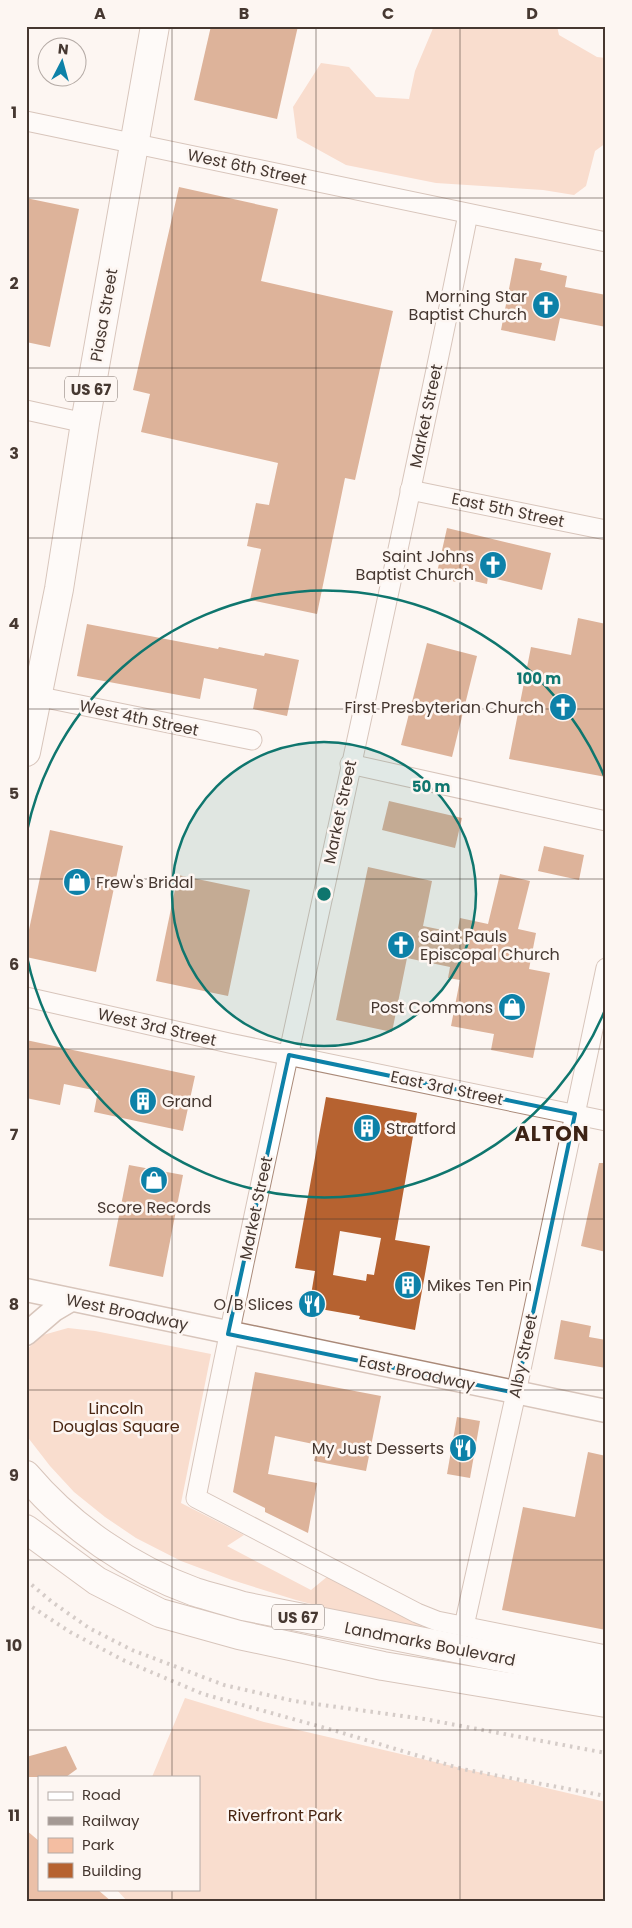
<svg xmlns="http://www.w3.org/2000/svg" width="632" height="1928" font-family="Poppins,sans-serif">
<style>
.green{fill:#f4bea2}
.water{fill:#d57e4e}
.building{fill:#b66230;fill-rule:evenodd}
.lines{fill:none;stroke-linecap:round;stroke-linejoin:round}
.minor-casing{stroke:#aa8a79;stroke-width:21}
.tertiary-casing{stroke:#aa8a79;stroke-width:25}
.trunk-casing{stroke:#aa8a79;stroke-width:30}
.minor{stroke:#fff;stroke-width:19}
.tertiary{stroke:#fff;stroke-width:22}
.trunk{stroke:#fff;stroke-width:28}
.rail{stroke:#a49994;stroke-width:4;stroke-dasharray:2.5 5;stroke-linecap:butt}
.marked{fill:none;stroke:#0d81a8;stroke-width:4;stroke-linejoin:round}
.grid{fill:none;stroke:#463831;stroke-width:1;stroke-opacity:0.55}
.ring{fill:none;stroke:#0f766e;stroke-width:2.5}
.labels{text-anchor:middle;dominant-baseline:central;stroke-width:5;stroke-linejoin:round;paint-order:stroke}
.shield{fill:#fdf6f2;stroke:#7d716b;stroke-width:1}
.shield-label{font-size:15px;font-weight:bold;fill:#463831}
.street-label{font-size:16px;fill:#463831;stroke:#fdf6f2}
.poi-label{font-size:16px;fill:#463831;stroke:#fdf6f2;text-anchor:end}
.park-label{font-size:16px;fill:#492511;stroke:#fdf6f2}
.district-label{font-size:21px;font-weight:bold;letter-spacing:1px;fill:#3d2315;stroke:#fdf6f2}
.centre{fill:#0f766e;stroke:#fdf6f2;stroke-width:2.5}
.ring-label{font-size:15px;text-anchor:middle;font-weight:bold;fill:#0f766e;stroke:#fdf6f2;stroke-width:5;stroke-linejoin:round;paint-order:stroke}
.neatline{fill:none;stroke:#463831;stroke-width:2}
.grid-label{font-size:16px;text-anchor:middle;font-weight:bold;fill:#463831}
</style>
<rect width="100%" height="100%" fill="#fdf6f2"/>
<g class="green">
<polygon points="434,26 557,26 559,35 597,57 606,58 606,143 595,151 586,186 574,195 543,190 436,183 346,165 297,138 293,107 321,63 349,67 376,97 409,99 415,71"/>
<polygon points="68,1328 95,1331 211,1354 181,1503 244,1535 227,1546 311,1590 328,1576 424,1627 360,1617 296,1600 232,1580 181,1561 136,1538 105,1517 74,1492 50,1466 26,1435 26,1350 43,1335"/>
<polygon points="185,1698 264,1722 606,1802 606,1902 128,1902 116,1889 199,1889 199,1777 152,1777"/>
</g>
<polygon class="water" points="26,1830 39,1841 39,1889 97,1889 112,1902 26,1902"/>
<g class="building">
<polygon points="211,26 298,26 277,119 194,100"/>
<polygon points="179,187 278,209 261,281 393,311 355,480 345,478 317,614 250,600 261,549 247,546 256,503 269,505 278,463 141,432 150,394 133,390"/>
<polygon points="26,198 79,209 50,347 26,342"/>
<polygon points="515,258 542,263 540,270 567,276 565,287 606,295 606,327 560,318 555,341 501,330"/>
<polygon points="447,528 551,553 542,590 488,577 487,584 457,577 456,582 436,577"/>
<polygon points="578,618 606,624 606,777 509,759 531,647 571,655"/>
<polygon points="87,624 218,649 219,647 264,656 265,653 299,660 287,716 253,709 257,689 204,678 200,699 77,676"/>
<polygon points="427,643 477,656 452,757 401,745"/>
<polygon points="389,801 462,818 455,848 382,830"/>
<polygon points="50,830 123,846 96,972 26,957 26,944"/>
<polygon points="544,846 584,855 579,880 538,871"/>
<polygon points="368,867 432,881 423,926 457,933 460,918 488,924 500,874 530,881 518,929 536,933 529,969 550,973 533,1058 491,1050 494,1034 451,1026 460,980 448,978 450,967 407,958 392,1032 336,1020"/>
<polygon points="178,875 250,890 228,996 156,981"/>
<polygon points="26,1040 195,1076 183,1131 94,1112 98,1091 64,1084 60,1105 26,1098"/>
<path d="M326,1097L417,1113L395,1240L430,1246L415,1330L359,1319L360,1316L309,1307L315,1271L295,1268ZM340,1231L381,1238L374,1275L367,1274L366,1281L333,1275Z"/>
<polygon points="599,1163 606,1163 606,1252 581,1246"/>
<polygon points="129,1165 183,1175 163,1277 109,1266"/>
<polygon points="561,1320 591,1326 589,1337 606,1340 606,1368 554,1359"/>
<polygon points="255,1372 381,1396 366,1471 314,1461 318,1445 275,1436 268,1474 317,1483 308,1533 265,1512 265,1508 233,1492"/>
<polygon points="457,1417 480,1421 470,1478 447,1474"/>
<polygon points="588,1452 606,1456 606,1630 502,1610 523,1507 575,1517"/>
<polygon points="66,1746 77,1769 66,1777 26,1777 26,1757"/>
</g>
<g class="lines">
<g class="minor-casing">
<g id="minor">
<polyline points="26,121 606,242"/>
<path d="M468,214C382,643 281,1069 196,1498L417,1613L437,1621L606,1655"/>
<polyline points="26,410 85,423"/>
<polyline points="410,490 606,530"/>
<polyline points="26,694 252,740"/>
<polyline points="350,764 606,821"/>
<polyline points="26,997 229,1043 606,1121"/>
<polyline points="464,1626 516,1393 606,968"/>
</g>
</g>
<g class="tertiary-casing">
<g id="tertiary">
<polyline points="26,1290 606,1411"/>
<polyline points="26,1334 54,1310 71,1300"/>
</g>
</g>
<g class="trunk-casing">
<g id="trunk">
<polyline points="26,752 59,589 85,423 155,26"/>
<path d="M26,1475C70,1527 131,1569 195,1592C211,1597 227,1601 243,1606L606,1678"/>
<polyline points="26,1529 97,1581 160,1613 239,1635 383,1666 606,1703"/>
</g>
</g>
<use href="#minor" class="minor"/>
<use href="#tertiary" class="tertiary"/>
<use href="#trunk" class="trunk"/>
<g class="rail">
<polyline points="26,1580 52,1602 89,1628 132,1650 224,1685 294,1701 424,1719 606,1753"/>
<polyline points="26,1603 70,1632 125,1661 203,1694 336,1731 462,1769 606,1796"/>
</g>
</g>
<path d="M0 0H632V1928H0ZM289,1055L575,1114L516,1393L228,1334Z" fill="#fdf6f2" fill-opacity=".55" fill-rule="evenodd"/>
<path class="marked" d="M289,1055L575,1114L516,1393L228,1334Z"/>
<path class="grid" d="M172,26V1777M316,26V1902M460,26V1902M26,198H606M26,368H606M26,538H606M26,709H606M26,879H606M26,1049H606M26,1219H606M26,1390H606M26,1560H606M26,1730H606M172,1889V1902"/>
<circle cx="324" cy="894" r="152" fill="#0f766e" fill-opacity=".12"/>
<g class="ring">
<circle cx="324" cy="894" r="152"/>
<path d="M605 1010A304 304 0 0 1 27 957M27 831A304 304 0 0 1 605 778"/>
</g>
<defs>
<g id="church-disc" transform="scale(1.4375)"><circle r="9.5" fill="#0d81a8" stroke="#fdf6f2"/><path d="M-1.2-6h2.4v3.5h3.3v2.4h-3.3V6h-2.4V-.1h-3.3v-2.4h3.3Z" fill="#fff"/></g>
<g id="shop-disc" transform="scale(1.4375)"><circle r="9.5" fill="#0d81a8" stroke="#fdf6f2"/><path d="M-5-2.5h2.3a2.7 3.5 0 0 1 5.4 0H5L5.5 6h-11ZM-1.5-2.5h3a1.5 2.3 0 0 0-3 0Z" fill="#fff"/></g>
<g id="building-disc" transform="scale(1.4375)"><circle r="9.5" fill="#0d81a8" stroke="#fdf6f2"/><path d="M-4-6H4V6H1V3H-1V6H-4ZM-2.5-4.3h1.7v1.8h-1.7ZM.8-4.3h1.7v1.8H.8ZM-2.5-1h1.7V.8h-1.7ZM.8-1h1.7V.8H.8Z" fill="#fff"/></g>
<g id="restaurant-disc" transform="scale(1.4375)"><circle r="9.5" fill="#0d81a8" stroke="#fdf6f2"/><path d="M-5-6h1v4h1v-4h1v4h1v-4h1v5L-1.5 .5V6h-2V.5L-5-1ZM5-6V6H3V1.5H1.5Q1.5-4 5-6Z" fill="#fff"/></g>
</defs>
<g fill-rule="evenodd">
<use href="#church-disc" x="546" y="305"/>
<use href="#church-disc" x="493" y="565"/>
<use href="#church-disc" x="563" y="707"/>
<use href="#shop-disc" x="77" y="882"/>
<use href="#church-disc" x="401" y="945"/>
<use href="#shop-disc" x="512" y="1007"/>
<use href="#building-disc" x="143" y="1101"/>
<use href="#building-disc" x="367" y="1128"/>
<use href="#shop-disc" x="154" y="1180"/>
<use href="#building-disc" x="408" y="1285"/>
<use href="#restaurant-disc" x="312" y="1304"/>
<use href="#restaurant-disc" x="463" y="1448"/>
</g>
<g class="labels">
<g class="shield">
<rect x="65" y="376.5" width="52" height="25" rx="4"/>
<rect x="272" y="1604.5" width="52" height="25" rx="4"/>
</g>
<g class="shield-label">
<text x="91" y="389">US 67</text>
<text x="298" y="1617">US 67</text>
</g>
<g class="street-label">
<text transform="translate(247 167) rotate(12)">West 6th Street</text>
<text transform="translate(104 315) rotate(-80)">Piasa Street</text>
<text transform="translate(426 416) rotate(-78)">Market Street</text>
<text transform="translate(508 510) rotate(12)">East 5th Street</text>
<text transform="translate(139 718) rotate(12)">West 4th Street</text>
<text transform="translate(340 812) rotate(-78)">Market Street</text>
<text transform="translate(157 1027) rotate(13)">West 3rd Street</text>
<text transform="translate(447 1088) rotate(12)">East 3rd Street</text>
<text transform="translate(256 1208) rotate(-78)">Market Street</text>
<text transform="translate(127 1312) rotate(12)">West Broadway</text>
<text transform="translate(523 1356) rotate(-78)">Alby Street</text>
<text transform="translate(417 1373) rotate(12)">East Broadway</text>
<text transform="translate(430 1644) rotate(11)">Landmarks Boulevard</text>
</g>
<g class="poi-label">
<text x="527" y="296">Morning Star<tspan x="527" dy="18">Baptist Church</tspan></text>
<text x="474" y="556">Saint Johns<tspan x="474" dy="18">Baptist Church</tspan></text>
<text x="544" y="707">First Presbyterian Church</text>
<text x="96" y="882" text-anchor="start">Frew's Bridal</text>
<text x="420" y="936" text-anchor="start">Saint Pauls<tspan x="420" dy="18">Episcopal Church</tspan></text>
<text x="493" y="1007">Post Commons</text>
<text x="162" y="1101" text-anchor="start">Grand</text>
<text x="386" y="1128" text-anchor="start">Stratford</text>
<text x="154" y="1207" text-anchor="middle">Score Records</text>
<text x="427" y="1285" text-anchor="start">Mikes Ten Pin</text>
<text x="293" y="1304">O/B Slices</text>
<text x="444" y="1448">My Just Desserts</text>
</g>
<g class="park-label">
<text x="116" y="1408">Lincoln<tspan x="116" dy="18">Douglas Square</tspan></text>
<text x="285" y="1815">Riverfront Park</text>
</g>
<g class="district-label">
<text x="552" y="1133">ALTON</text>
</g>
</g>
<circle cx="324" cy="894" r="8" class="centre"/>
<g class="ring-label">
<text x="539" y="684">100 m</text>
<text x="431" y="792">50 m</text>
</g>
<rect width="632" height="1928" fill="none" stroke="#fdf6f2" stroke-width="55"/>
<rect x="38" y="1776" width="162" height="115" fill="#fdf6f2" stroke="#b4aaa5"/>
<rect x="48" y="1792" width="25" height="8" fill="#ffffff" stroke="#b4aaa5"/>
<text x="82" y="1800" font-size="15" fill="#463831">Road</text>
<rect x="48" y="1817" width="25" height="8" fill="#a49994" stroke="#b4aaa5"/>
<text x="82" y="1826" font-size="15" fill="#463831">Railway</text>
<rect x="48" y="1838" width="25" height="15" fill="#f4bea2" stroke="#b4aaa5"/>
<text x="82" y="1850" font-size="15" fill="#463831">Park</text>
<rect x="48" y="1863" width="25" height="15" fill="#b66230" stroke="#b4aaa5"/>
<text x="82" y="1876" font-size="15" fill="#463831">Building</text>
<g transform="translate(62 62) rotate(6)"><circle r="24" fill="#fdf6f2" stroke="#b4aaa5"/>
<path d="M0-4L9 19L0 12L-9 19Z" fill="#0d81a8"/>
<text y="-8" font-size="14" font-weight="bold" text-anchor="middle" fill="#463831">N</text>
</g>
<rect x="28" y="28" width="576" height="1872" class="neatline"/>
<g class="grid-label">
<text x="100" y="19">A</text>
<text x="244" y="19">B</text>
<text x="388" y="19">C</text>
<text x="532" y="19">D</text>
<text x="14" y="118">1</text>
<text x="14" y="289">2</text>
<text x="14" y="459">3</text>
<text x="14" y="629">4</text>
<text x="14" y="799">5</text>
<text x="14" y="970">6</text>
<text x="14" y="1140">7</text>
<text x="14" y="1310">8</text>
<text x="14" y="1481">9</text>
<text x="14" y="1651">10</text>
<text x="14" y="1821">11</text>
</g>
</svg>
